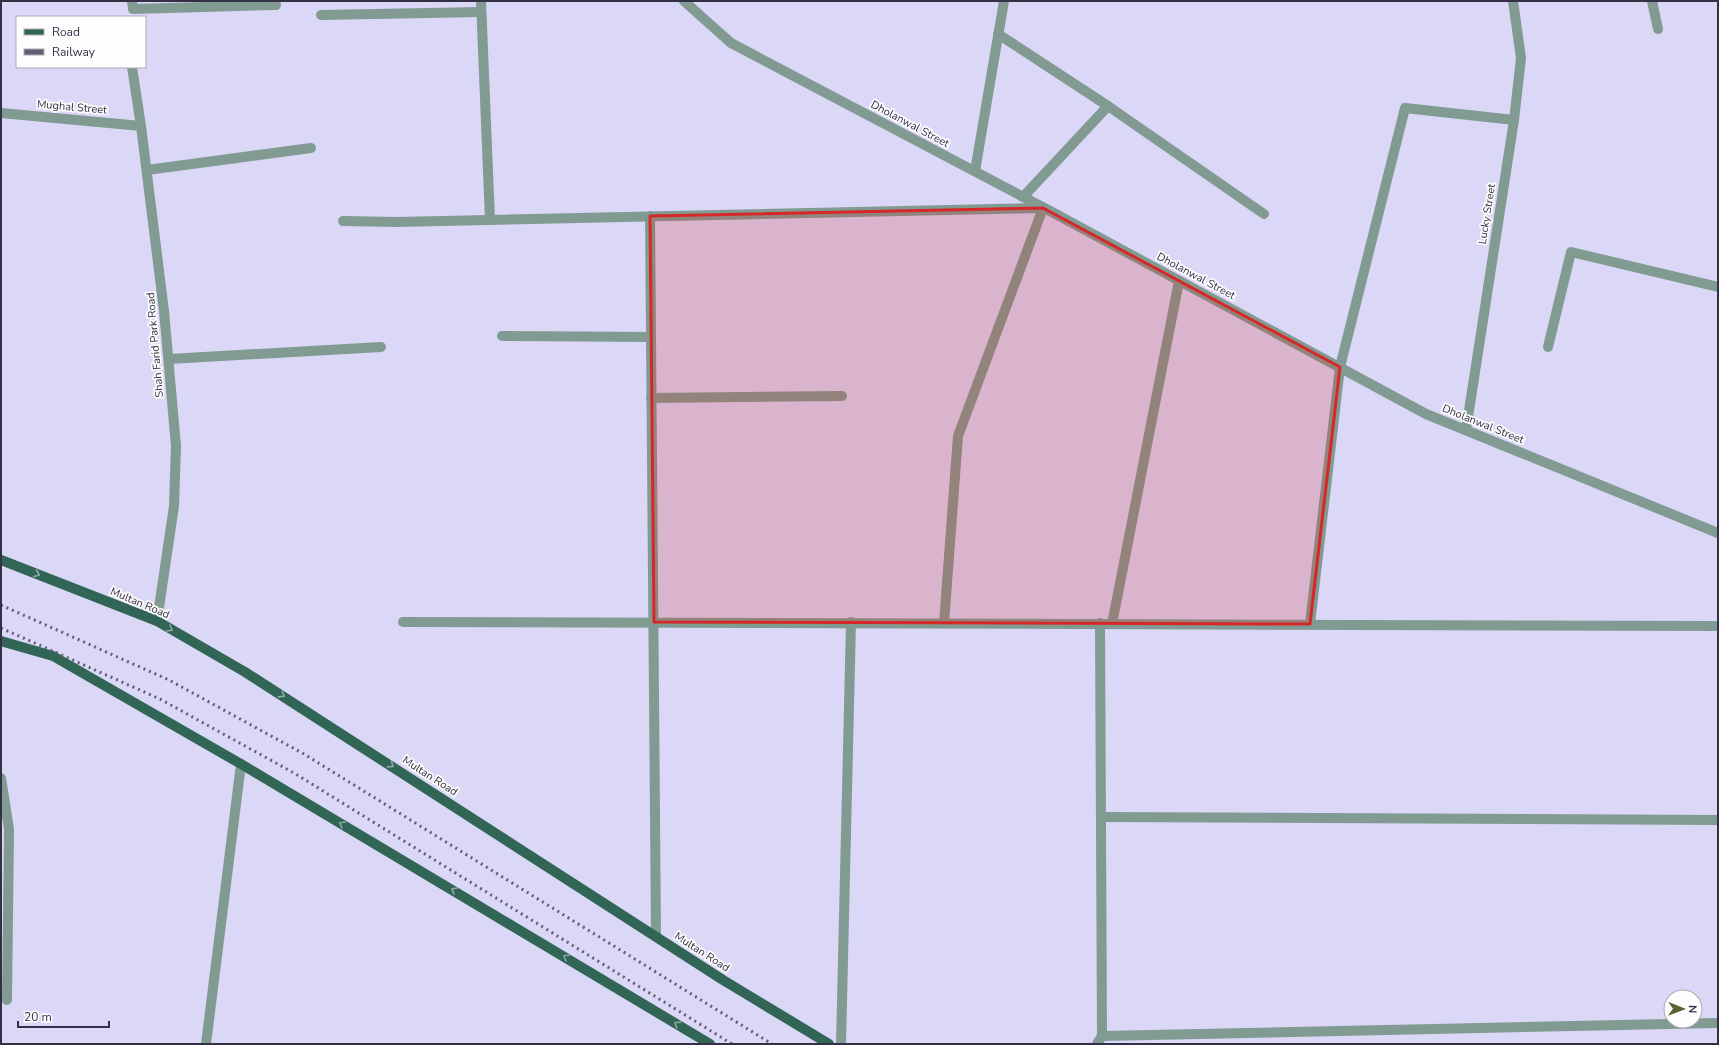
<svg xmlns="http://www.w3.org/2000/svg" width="1719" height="1045" font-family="'Nunito Sans',sans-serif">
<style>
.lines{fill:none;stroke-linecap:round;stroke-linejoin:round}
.minor{stroke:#819b92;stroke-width:10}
.major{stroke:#316555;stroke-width:10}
.rail{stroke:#615e76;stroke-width:3;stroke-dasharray:2 4;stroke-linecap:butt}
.oneway{stroke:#8da9a1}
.marked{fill:#d62828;fill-opacity:0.2;stroke:#d62828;stroke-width:3;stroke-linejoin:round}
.labels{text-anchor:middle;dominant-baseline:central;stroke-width:3.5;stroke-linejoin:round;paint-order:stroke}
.street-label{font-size:11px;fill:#333045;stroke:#fdfdfd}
</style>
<rect width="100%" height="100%" fill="#dbd7f7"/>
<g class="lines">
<g class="minor">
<polyline points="132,1 133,9 276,5"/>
<polyline points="481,1 490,220"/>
<polyline points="684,1 731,43 1052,212 1426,414 1718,533"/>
<polyline points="1652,1 1658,29"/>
<polyline points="321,15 481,12"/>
<polyline points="998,34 1108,106"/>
<polyline points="132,67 141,126 164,311 176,446 174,506 157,621"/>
<polyline points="1,113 141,126"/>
<polyline points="147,170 311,148"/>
<polyline points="975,171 1004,1"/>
<polyline points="1023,197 1108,106 1264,214"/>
<polyline points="650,216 656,936"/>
<polyline points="343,221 396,222 1043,208 958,436 944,623"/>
<polyline points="502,336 650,337"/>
<polyline points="1548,347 1571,252 1718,287"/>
<polyline points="169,359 381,347"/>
<polyline points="651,398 842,396"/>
<polyline points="1466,430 1514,120 1521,58 1513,1"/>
<polyline points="403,622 1718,626"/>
<polyline points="1100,623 1102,1036"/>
<polyline points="1112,624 1179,281"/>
<polyline points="1310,624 1340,367 1405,108 1514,120"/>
<polyline points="1,778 9,829 7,1000"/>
<polyline points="1101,817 1718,820"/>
<polyline points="206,1044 241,764"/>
<polyline points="841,1044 851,622"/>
<polyline points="1097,1044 1102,1036 1718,1023"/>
</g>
<g class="major">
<polyline points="1,560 157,621 245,672 723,980 829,1044"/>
<polyline points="1,641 53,656 241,764 710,1044"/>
</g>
<g class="rail">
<polyline points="1,605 169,680 304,754 772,1044"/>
<polyline points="1,628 160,699 294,773 732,1044"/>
</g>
</g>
<defs><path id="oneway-chevron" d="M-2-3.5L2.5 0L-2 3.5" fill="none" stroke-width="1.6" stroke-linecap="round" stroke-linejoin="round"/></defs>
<g class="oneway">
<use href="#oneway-chevron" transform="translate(37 574) rotate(22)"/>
<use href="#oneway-chevron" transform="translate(170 629) rotate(30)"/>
<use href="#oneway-chevron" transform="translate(282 695) rotate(33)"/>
<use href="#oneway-chevron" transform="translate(391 765) rotate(33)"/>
<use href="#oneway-chevron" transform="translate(342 824) rotate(-149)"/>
<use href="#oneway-chevron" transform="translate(454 890) rotate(-149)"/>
<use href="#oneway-chevron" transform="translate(566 957) rotate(-149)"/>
<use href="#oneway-chevron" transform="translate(677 1024) rotate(-148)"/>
</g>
<path class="marked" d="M1043,208L1340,367L1310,624L654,622L650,216Z"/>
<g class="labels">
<g class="street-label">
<text transform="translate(72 107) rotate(5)">Mughal Street</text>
<text transform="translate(910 124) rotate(28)">Dholanwal Street</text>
<text transform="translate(1487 214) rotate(-81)">Lucky Street</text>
<text transform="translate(1196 276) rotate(28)">Dholanwal Street</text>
<text transform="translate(155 345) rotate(-95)">Shah Farid Park Road</text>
<text transform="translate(1483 424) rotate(22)">Dholanwal Street</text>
<text transform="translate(140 603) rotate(23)">Multan Road</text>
<text transform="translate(430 776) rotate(33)">Multan Road</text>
<text transform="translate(702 952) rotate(33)">Multan Road</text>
</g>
</g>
<rect width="1719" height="1045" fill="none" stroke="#333045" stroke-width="4"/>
<rect x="16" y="16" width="130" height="52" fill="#fdfdfd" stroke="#acabb3"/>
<rect x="24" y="29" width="20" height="6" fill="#316555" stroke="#acabb3"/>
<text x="52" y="36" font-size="12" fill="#333045">Road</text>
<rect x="24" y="49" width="20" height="6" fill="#615e76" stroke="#acabb3"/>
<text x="52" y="56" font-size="12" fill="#333045">Railway</text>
<g transform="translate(1683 1009) rotate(91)"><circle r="19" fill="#fdfdfd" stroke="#acabb3"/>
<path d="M0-3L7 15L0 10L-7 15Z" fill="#5e602e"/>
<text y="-6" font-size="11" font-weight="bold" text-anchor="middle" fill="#333045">N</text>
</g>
<path d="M18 1021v6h91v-6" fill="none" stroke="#333045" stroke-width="2"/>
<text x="24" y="1021" font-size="12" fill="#333045" stroke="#fdfdfd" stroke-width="3" paint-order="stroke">20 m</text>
</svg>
